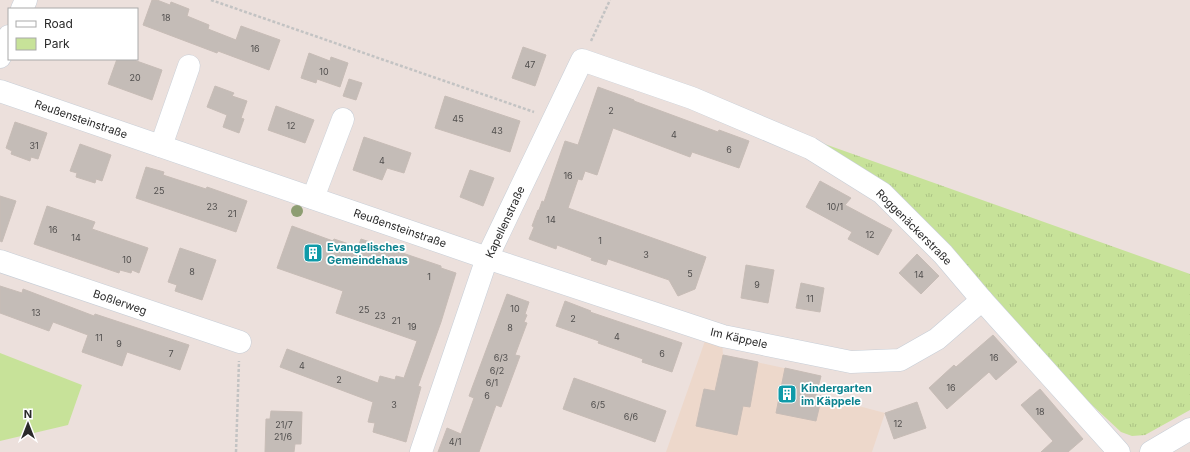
<svg xmlns="http://www.w3.org/2000/svg" width="1190" height="452" font-family="Inter,sans-serif">
<style>
.education{fill:#edd8cb}
.grass{fill:url(#grass-tufts)}
.park{fill:#c7e299}
.building{fill:#c4bcb7;stroke:#c7bcb6}
.lines{fill:none;stroke-linecap:round;stroke-linejoin:round}
.minor-casing{stroke:#c7ced7;stroke-width:23}
.path{stroke:#c3c3c3;stroke-width:2.5;stroke-dasharray:3 2;stroke-linecap:butt}
.minor{stroke:#fff;stroke-width:22}
.tree{fill:#8d9d72}
.labels{text-anchor:middle;dominant-baseline:central;stroke-width:3.5;stroke-linejoin:round;paint-order:stroke}
.number-label{font-size:9px;fill:#504e4d}
.street-label{font-size:11px;fill:#2a2a2a;stroke:#fff}
.culture-label{font-size:11px;font-weight:bold;fill:#0d838f;stroke:#fff;text-anchor:start}
</style>
<defs>
<pattern id="grass-tufts" width="24" height="20" patternUnits="userSpaceOnUse"><rect width="24" height="20" fill="#c7e299"/><path d="M3 7l-1-3M5 7V3M7 7l1-3M15 17l-1-3M17 17v-4M19 17l1-3" fill="none" stroke="#abc284"/></pattern>
</defs>
<rect width="100%" height="100%" fill="#ece0dc"/>
<polygon class="education" points="706,338 722,342 723,355 821,376 817,395 885,413 872,452 666,452"/>
<polygon class="grass" points="819,142 1190,274 1190,410 1145,435 1132,436 1121,432 1077,391 998,301 919,219"/>
<polygon class="park" points="0,353 82,385 68,425 0,441"/>
<g class="building">
<polygon points="152,0 157,0 170,5 171,2 189,9 187,16 209,25 208,29 236,40 241,26 280,40 269,70 218,51 217,53 143,25"/>
<polygon points="523,47 546,55 535,86 512,78"/>
<polygon points="309,53 330,61 331,57 348,63 340,87 317,79 316,83 301,78"/>
<polygon points="117,59 131,59 162,70 152,100 108,84"/>
<polygon points="349,79 362,83 356,100 343,96"/>
<polygon points="215,86 234,93 232,96 247,101 241,118 244,119 239,133 223,127 227,115 207,107"/>
<polygon points="598,87 634,100 634,101 718,132 719,130 749,141 739,168 692,152 690,157 613,128 597,175 585,171 582,180 578,179 568,208 706,257 695,289 678,296 669,280 608,259 606,265 591,260 592,258 557,245 556,249 529,239 534,227 532,226 538,210 539,210 542,201 544,202 565,141 578,145"/>
<polygon points="445,96 520,121 510,152 435,128"/>
<polygon points="276,106 314,120 305,143 268,130"/>
<polygon points="15,122 47,133 38,159 31,157 30,161 11,154 12,151 6,148"/>
<polygon points="364,137 411,153 404,173 387,168 382,180 353,170"/>
<polygon points="80,144 111,155 102,181 96,179 95,183 76,177 77,173 70,171"/>
<polygon points="146,167 164,172 163,175 206,189 207,187 247,201 236,232 136,198"/>
<polygon points="470,170 494,178 483,206 460,197"/>
<polygon points="820,181 851,198 845,205 892,230 878,255 848,239 852,232 806,207"/>
<polygon points="0,196 16,201 2,242 0,241"/>
<polygon points="47,206 95,222 92,229 148,248 139,273 132,270 131,273 120,270 119,273 34,244"/>
<polygon points="292,226 333,241 334,239 358,247 361,239 441,266 441,268 456,273 441,322 418,386 421,387 406,442 373,432 375,423 368,422 373,402 280,367 287,349 378,383 380,376 395,380 396,376 404,378 417,341 336,313 343,291 277,268"/>
<polygon points="180,248 216,260 202,300 175,291 177,285 168,282"/>
<polygon points="917,254 939,276 921,294 899,273"/>
<polygon points="746,265 774,270 768,303 741,298"/>
<polygon points="801,283 824,288 820,312 796,308"/>
<polygon points="0,286 22,293 23,289 94,316 95,314 189,345 180,370 127,352 122,366 82,352 88,335 53,322 49,331 0,313"/>
<polygon points="507,294 529,302 525,314 527,315 524,322 527,323 515,355 520,356 501,407 496,405 479,452 438,452 447,428 461,434 474,398 469,396"/>
<polygon points="565,301 591,311 590,312 682,343 672,372 642,362 643,359 598,343 599,341 556,326"/>
<polygon points="993,335 1017,362 996,380 989,372 947,409 929,388 954,365 956,367"/>
<polygon points="723,355 758,362 750,407 743,406 737,435 696,426 704,389 715,391"/>
<polygon points="785,368 821,376 816,395 822,396 816,421 776,413"/>
<polygon points="574,378 666,411 655,442 563,409"/>
<polygon points="1040,389 1083,439 1068,452 1041,452 1053,441 1021,405"/>
<polygon points="917,402 926,428 894,439 885,413"/>
<polygon points="271,411 302,412 301,444 295,444 294,452 265,452 266,419 270,419"/>
</g>
<g class="lines">
<g class="minor-casing">
<g id="minor">
<polyline points="22,9 26,0"/>
<polyline points="0,57 9,36"/>
<polyline points="0,91 487,258 723,336 851,362 900,360 937,339 982,300"/>
<polyline points="161,146 189,66"/>
<polyline points="313,198 343,119"/>
<polyline points="0,261 240,342"/>
<polyline points="421,452 487,258 582,60 692,98 810,148 882,193 943,254 982,300 1119,452"/>
<polyline points="1151,452 1190,429"/>
</g>
</g>
<g class="path">
<polyline points="211,0 534,112"/>
<polyline points="591,41 610,0"/>
<polyline points="236,452 239,361"/>
</g>
<use href="#minor" class="minor"/>
</g>
<circle class="tree" cx="297" cy="211" r="6"/>
<defs>
<g id="building-square" transform="scale(1)"><rect x="-9" y="-9" width="18" height="18" rx="4" fill="#0f9aa8" stroke="#fff"/><path d="M-4-6H4V6H1V3H-1V6H-4ZM-2.5-4.3h1.7v1.8h-1.7ZM.8-4.3h1.7v1.8H.8ZM-2.5-1h1.7V.8h-1.7ZM.8-1h1.7V.8H.8Z" fill="#fff"/></g>
</defs>
<g fill-rule="evenodd">
<use href="#building-square" x="313" y="253"/>
<use href="#building-square" x="787" y="394"/>
</g>
<g class="labels">
<g class="number-label">
<text x="166" y="17">18</text>
<text x="255" y="48">16</text>
<text x="530" y="64">47</text>
<text x="324" y="71">10</text>
<text x="135" y="77">20</text>
<text x="611" y="110">2</text>
<text x="458" y="118">45</text>
<text x="291" y="125">12</text>
<text x="497" y="130">43</text>
<text x="674" y="134">4</text>
<text x="34" y="145">31</text>
<text x="729" y="149">6</text>
<text x="382" y="160">4</text>
<text x="568" y="175">16</text>
<text x="159" y="190">25</text>
<text x="212" y="206">23</text>
<text x="835" y="206">10/1</text>
<text x="232" y="213">21</text>
<text x="551" y="219">14</text>
<text x="53" y="229">16</text>
<text x="870" y="234">12</text>
<text x="76" y="237">14</text>
<text x="600" y="240">1</text>
<text x="646" y="254">3</text>
<text x="127" y="259">10</text>
<text x="192" y="271">8</text>
<text x="690" y="273">5</text>
<text x="919" y="274">14</text>
<text x="429" y="276">1</text>
<text x="757" y="284">9</text>
<text x="810" y="298">11</text>
<text x="515" y="308">10</text>
<text x="364" y="309">25</text>
<text x="36" y="312">13</text>
<text x="380" y="315">23</text>
<text x="573" y="318">2</text>
<text x="396" y="320">21</text>
<text x="412" y="326">19</text>
<text x="510" y="327">8</text>
<text x="617" y="336">4</text>
<text x="99" y="337">11</text>
<text x="119" y="343">9</text>
<text x="171" y="353">7</text>
<text x="662" y="353">6</text>
<text x="501" y="357">6/3</text>
<text x="994" y="357">16</text>
<text x="302" y="365">4</text>
<text x="497" y="370">6/2</text>
<text x="339" y="379">2</text>
<text x="492" y="382">6/1</text>
<text x="951" y="387">16</text>
<text x="487" y="395">6</text>
<text x="394" y="404">3</text>
<text x="598" y="404">6/5</text>
<text x="1040" y="411">18</text>
<text x="631" y="416">6/6</text>
<text x="898" y="423">12</text>
<text x="284" y="424">21/7</text>
<text x="283" y="436">21/6</text>
<text x="455" y="441">4/1</text>
</g>
<g class="street-label">
<text transform="translate(81 119) rotate(19)">Reußensteinstraße</text>
<text transform="translate(505 222) rotate(-65)">Kapellenstraße</text>
<text transform="translate(914 227) rotate(45)">Roggenäckerstraße</text>
<text transform="translate(400 228) rotate(19)">Reußensteinstraße</text>
<text transform="translate(120 302) rotate(19)">Boßlerweg</text>
<text transform="translate(739 338) rotate(13)">Im Käppele</text>
</g>
<g class="culture-label">
<text x="327" y="247">Evangelisches<tspan x="327" dy="13">Gemeindehaus</tspan></text>
<text x="801" y="388">Kindergarten<tspan x="801" dy="13">im Käppele</tspan></text>
</g>
</g>
<rect x="8" y="8" width="130" height="52" fill="#ffffff" stroke="#aaaaaa"/>
<rect x="16" y="21" width="20" height="6" fill="#ffffff" stroke="#aaaaaa"/>
<text x="44" y="28" font-size="12" fill="#2a2a2a">Road</text>
<rect x="16" y="38" width="20" height="12" fill="#c7e299" stroke="#aaaaaa"/>
<text x="44" y="48" font-size="12" fill="#2a2a2a">Park</text>
<g transform="translate(28 424)" stroke="#ffffff" stroke-width="3" paint-order="stroke">
<path d="M0-3L7 15L0 10L-7 15Z" fill="#2a2a2a"/>
<text y="-6" font-size="11" font-weight="bold" text-anchor="middle" fill="#2a2a2a">N</text>
</g>
</svg>
